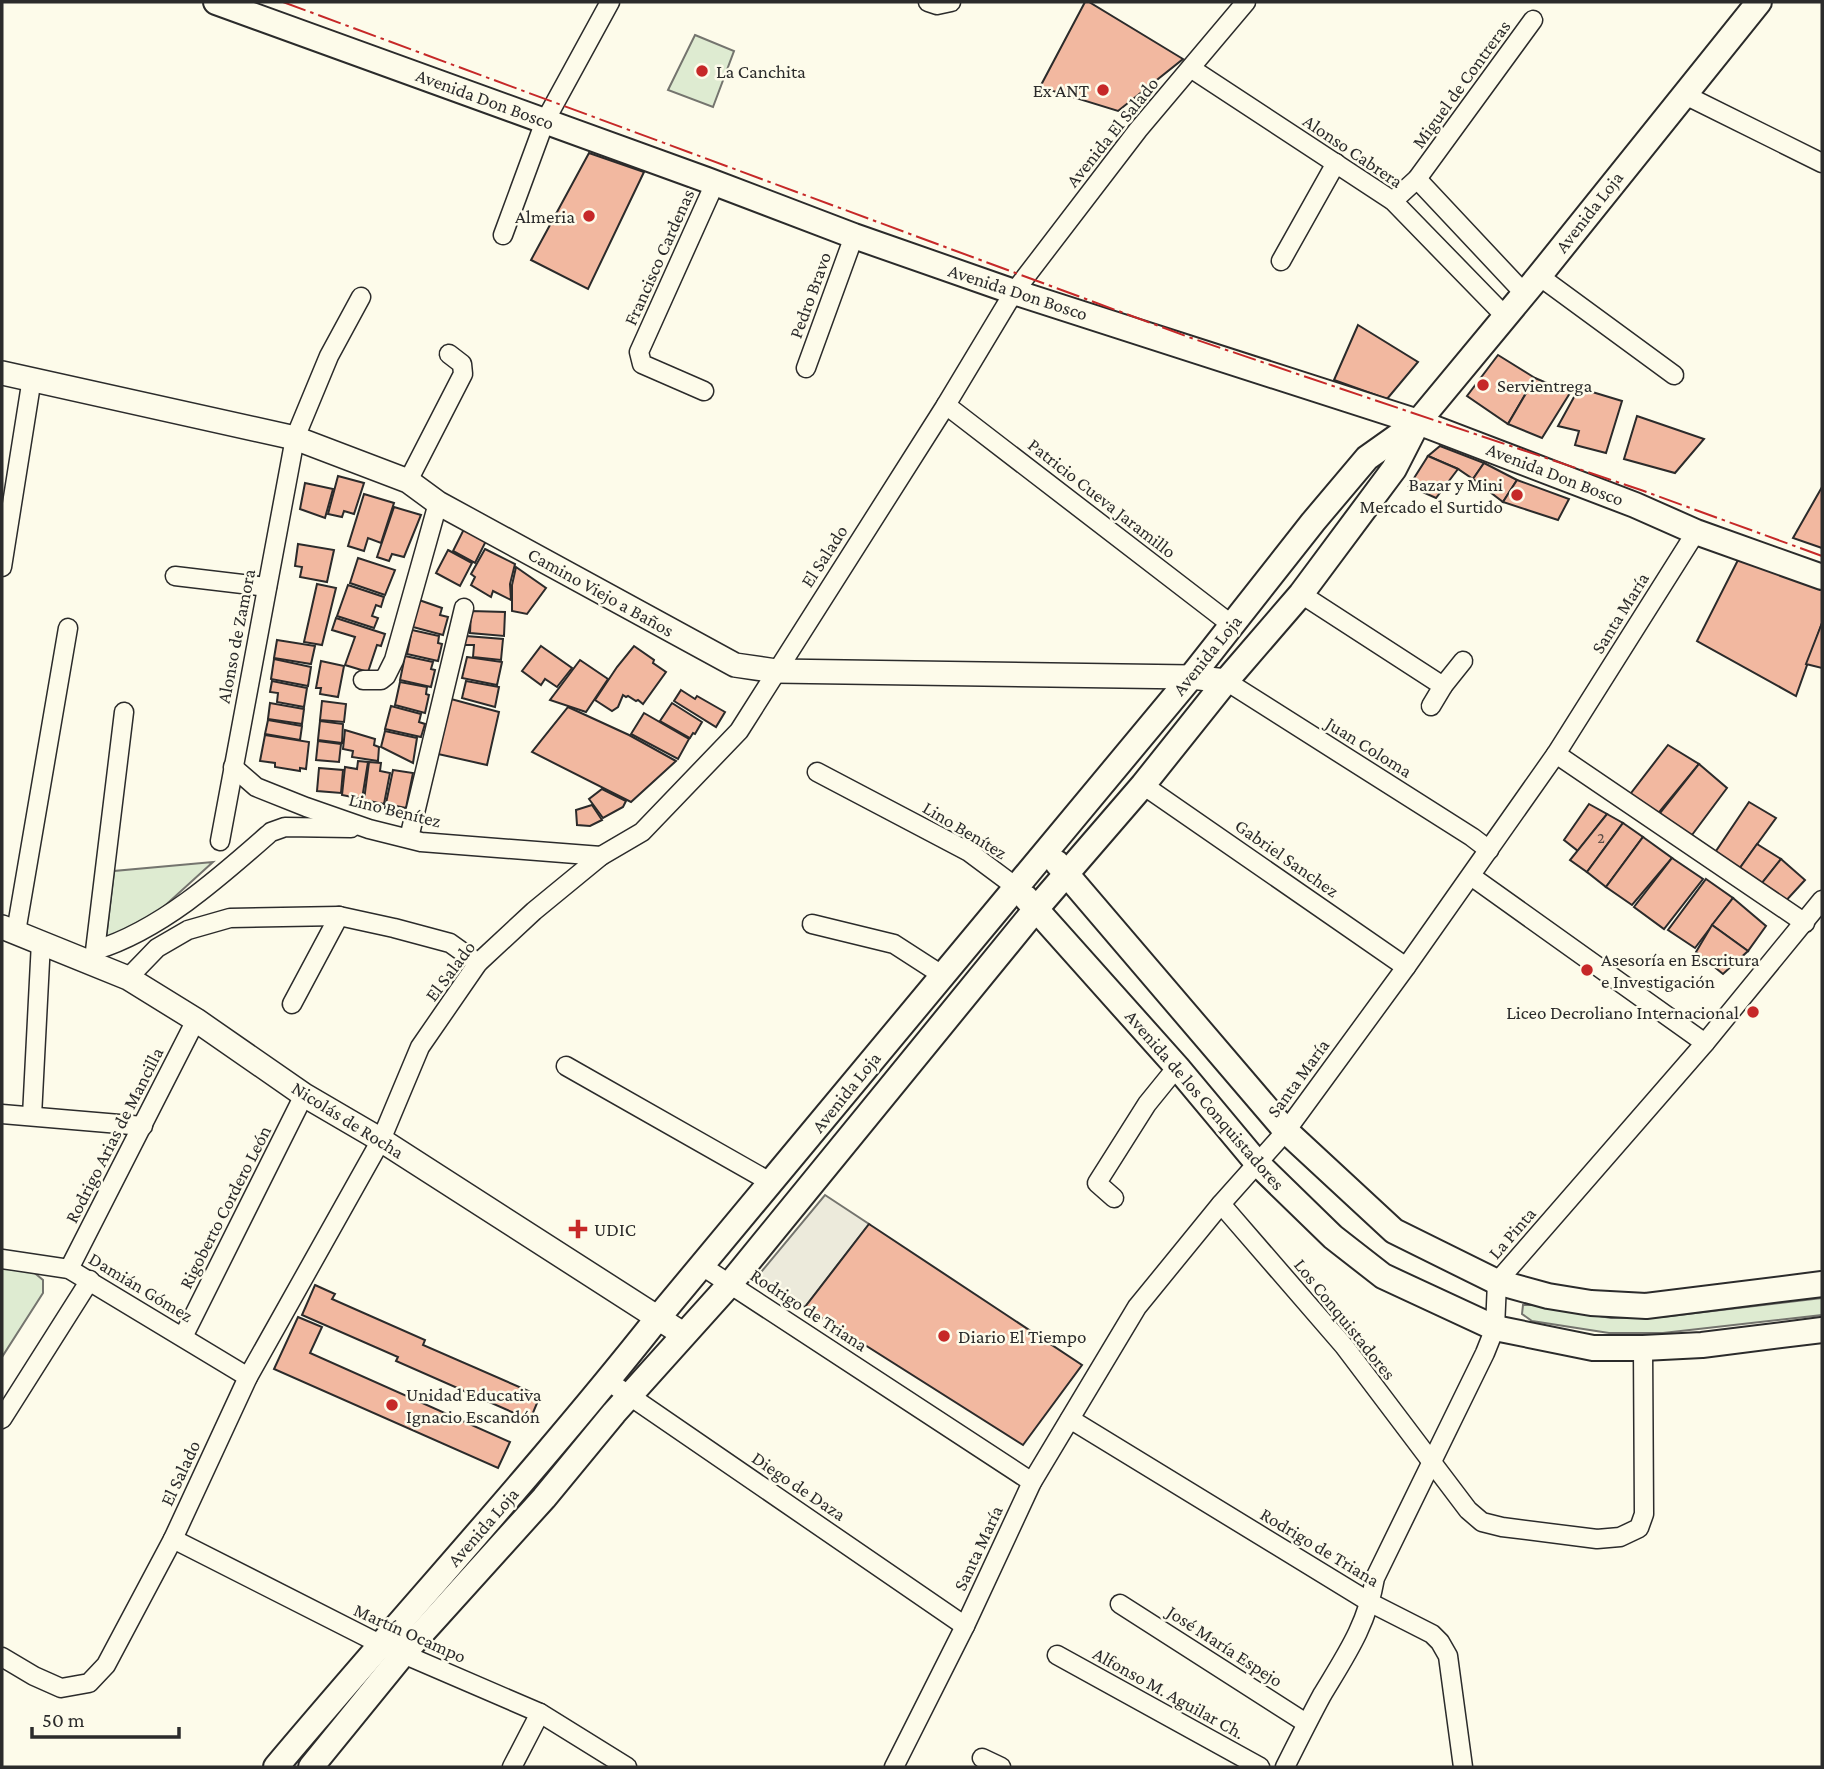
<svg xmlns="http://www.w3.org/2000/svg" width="1824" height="1769" font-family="'Crimson Pro',serif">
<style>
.green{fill:#deebd1;stroke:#74746e;stroke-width:2}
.parking{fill:#eceadb;stroke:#74746e;stroke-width:2}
.building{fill:#f2b8a0;stroke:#2b2b2b;stroke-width:2}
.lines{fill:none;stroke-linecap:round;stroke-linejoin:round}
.minor-casing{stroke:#2b2b2b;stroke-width:21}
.tertiary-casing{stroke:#2b2b2b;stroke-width:26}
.secondary-casing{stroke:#2b2b2b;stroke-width:28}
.minor{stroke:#fdfbea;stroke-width:18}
.tertiary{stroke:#fdfbea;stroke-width:23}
.secondary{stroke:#fdfbea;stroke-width:24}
.power{stroke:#c62828;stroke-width:2;stroke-dasharray:24 5 3.5 5;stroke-linecap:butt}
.poi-dot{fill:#c62828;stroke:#fdfbea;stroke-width:2.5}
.labels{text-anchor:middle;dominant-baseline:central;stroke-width:5;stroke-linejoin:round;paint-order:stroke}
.number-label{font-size:16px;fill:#5d4e48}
.poi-label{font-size:19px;fill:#2b2b2b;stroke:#fdfbea;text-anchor:start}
.street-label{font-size:19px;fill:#2b2b2b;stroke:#fdfbea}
</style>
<rect width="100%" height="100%" fill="#fdfbea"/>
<g class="green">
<polygon points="695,35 734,51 713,107 668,90"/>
<polygon points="213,862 158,912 106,939 114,871"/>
<polygon points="2,1268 31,1270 43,1280 43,1293 2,1357"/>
<polygon points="1822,1298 1822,1315 1663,1333 1609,1333 1532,1321 1522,1314 1523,1305 1534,1305 1611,1318 1662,1317"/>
</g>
<polygon class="parking" points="825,1195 869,1224 805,1307 757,1277"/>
<g class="building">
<polygon points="1085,2 1089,2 1183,59 1118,111 1040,87"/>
<polygon points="589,153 644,172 588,289 531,260"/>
<polygon points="1358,325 1418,362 1387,399 1334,380"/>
<polygon points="1498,355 1535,378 1508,424 1467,396"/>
<polygon points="1535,378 1570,393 1542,438 1508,424"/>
<polygon points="1579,388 1622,401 1606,453 1575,445 1579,431 1558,426"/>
<polygon points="1637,416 1704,439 1675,473 1624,459"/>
<polygon points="1440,446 1484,463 1473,479 1458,469 1428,456"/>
<polygon points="1428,456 1458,469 1436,498 1409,486"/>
<polygon points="1484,463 1517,480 1503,502 1473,479"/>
<polygon points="338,476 364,483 354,514 344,511 342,517 328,514"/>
<polygon points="1517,480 1569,499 1558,520 1503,502"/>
<polygon points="305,483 333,489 325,518 300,509"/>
<polygon points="1822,487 1822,548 1793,538"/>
<polygon points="364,494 394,503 381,543 368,538 364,551 348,546"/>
<polygon points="394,507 421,515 404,557 392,554 389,561 377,557"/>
<polygon points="467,523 489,535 475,563 453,551"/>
<polygon points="298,544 334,550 327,582 300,577 302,567 295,566"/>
<polygon points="485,549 515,564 510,584 511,600 493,591 491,597 471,585 475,577 471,574"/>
<polygon points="448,550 472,563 460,586 436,573"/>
<polygon points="358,558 395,570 385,595 350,583"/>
<polygon points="1738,560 1822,588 1822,623 1796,696 1697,641"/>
<polygon points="516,567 546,588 527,614 512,611 512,585"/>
<polygon points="317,584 336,588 322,645 304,642"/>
<polygon points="348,585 384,597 381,607 376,605 372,616 378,618 374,628 337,616"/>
<polygon points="419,600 442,608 440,615 448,617 443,635 413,627"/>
<polygon points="471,611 505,612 504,636 470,633"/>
<polygon points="336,618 385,634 381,646 377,645 368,672 345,665 355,637 332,630"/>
<polygon points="1822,623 1822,668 1806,664"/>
<polygon points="412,630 439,636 438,643 442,644 438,661 407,654"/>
<polygon points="466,636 503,639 501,660 473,657 474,645 464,645"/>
<polygon points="277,640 315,646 311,664 274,658"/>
<polygon points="541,646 572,668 557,687 545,679 541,685 522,671"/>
<polygon points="634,646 654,660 653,663 666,672 643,704 638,700 636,701 628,696 626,697 623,695 618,707 612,711 595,700 617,667"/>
<polygon points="405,656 433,662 431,669 435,670 431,687 400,680"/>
<polygon points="467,657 502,662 497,685 462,678"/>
<polygon points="274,659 311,667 308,686 271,679"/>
<polygon points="580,660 608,679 586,712 550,700"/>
<polygon points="321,661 344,666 338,697 320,694 321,688 316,688"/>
<polygon points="272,681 307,688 304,707 277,702 278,693 270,692"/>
<polygon points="466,681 499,687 495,707 462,698"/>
<polygon points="400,682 427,687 426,694 429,695 425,713 395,705"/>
<polygon points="681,690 695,699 697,696 725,712 716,727 674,701"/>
<polygon points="451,699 499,712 487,765 438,754"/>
<polygon points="322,701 346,704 344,722 320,720"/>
<polygon points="270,703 304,709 302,724 268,719"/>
<polygon points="672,703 702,722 695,734 693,733 690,738 660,721"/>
<polygon points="391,706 421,714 419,722 425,724 421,737 385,729"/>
<polygon points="568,707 629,735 676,761 631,802 532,752"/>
<polygon points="644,713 689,739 678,759 631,734"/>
<polygon points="268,720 302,726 300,740 265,734"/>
<polygon points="320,721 343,724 342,743 318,740"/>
<polygon points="345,730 375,739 374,745 379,747 378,761 352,757 353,751 343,749"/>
<polygon points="385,731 417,738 413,763 381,747"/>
<polygon points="265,735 309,742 306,769 300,768 300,771 275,767 275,763 260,761"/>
<polygon points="318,741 341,744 339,762 316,760"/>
<polygon points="1668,745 1699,764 1656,816 1628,797"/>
<polygon points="358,761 368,762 362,799 342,795 345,767 357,769"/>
<polygon points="369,762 381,763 380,771 390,773 384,804 364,800"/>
<polygon points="1699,764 1727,788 1689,839 1657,817"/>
<polygon points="319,768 343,770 341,793 317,791"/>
<polygon points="393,770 413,773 406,808 396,806 396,810 385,808"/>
<polygon points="602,789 626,801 623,807 603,818 589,799"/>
<polygon points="1749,802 1776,818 1737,872 1712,857"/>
<polygon points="1589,804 1607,814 1578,851 1564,840"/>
<polygon points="592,805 602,820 590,826 577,825 576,810"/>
<polygon points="1607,814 1623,823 1587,872 1570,860"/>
<polygon points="1623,823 1643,837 1606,887 1587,872"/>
<polygon points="1643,837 1672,858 1632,905 1606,887"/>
<polygon points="1757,844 1781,859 1758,888 1737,872"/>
<polygon points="1672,858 1703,879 1664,929 1634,907"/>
<polygon points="1781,859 1805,880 1783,904 1758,888"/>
<polygon points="1706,879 1733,898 1695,948 1668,930"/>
<polygon points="1733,898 1766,926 1748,951 1712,925"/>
<polygon points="1712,925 1748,951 1723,974 1696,952"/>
<polygon points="869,1224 1082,1365 1023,1445 805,1307"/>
<polygon points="315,1285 335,1294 332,1299 425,1340 423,1345 540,1396 530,1420 396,1361 398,1357 302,1315"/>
<polygon points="298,1317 322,1327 310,1353 510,1442 498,1468 274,1369"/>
</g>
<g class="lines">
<g class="minor-casing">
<g id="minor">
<polyline points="928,2 937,5 951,2"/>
<polyline points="1192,69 1393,201 1505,316"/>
<polyline points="1683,94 1822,163"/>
<polyline points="1417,179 1524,293"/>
<polyline points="1393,201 1417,179 1533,20"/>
<polyline points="503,235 545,121 610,2"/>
<polyline points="1281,261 1336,163"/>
<polyline points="1539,276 1674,375"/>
<polyline points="806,368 854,236"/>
<polyline points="704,391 642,364 639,352 715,183"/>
<polyline points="946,405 1232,625"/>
<polyline points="408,481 463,374 462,364 449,354"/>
<polyline points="2,567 32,378"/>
<polyline points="175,576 267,587"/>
<polyline points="1301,594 1443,686 1463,661"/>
<polyline points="363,680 381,680 386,676 394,660 438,503"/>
<polyline points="1226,681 1472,837 1489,850"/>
<polyline points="1431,706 1443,686"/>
<polyline points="1556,754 1805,923"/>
<polyline points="233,767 256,787 306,807 369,829 421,842 601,856"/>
<polyline points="817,772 969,852 1016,887"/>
<polyline points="1143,785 1406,967"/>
<polyline points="409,838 464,608"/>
<polyline points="220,841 295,438 329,356 361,297"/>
<polyline points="1471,876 1705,1043"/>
<polyline points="812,924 894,944 942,975"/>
<polyline points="16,932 68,628"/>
<path d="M96,950C161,930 220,877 271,832L285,827L351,828"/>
<polyline points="94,959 124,712"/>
<polyline points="128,978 157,948 188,930 230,918 339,916 394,928 450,943 478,963"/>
<polyline points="292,1004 339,916"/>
<polyline points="566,1066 772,1183"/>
<polyline points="2,1114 143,1126"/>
<polyline points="32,1116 41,942"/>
<polyline points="1114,1198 1097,1183 1147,1104 1177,1067"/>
<polyline points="1221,1204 1344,1346 1468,1510 1482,1522 1502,1527 1597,1539 1620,1537 1639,1528 1644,1514 1643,1348"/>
<polyline points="2,1259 69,1269 248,1377"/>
<polyline points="702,1266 1032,1482"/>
<polyline points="69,1269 196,1020"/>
<polyline points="183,1337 304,1095"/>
<polyline points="608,1381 965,1626"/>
<polyline points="2,1419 90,1280"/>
<polyline points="1070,1419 1371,1603 1432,1634 1440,1642 1448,1656 1463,1767"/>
<polyline points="173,1539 380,1644 540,1713 627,1767"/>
<polyline points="1120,1604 1306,1723"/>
<polyline points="1057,1655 1260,1767"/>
<polyline points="2,1657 34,1676 61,1688 89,1683 106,1665 173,1539 248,1377 381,1140 420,1047 478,963 534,911 601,856 642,832 739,731 946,405 1014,292 1138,130 1246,2"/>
<polyline points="982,1758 1001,1767"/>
<polyline points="512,1767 540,1713"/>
<polyline points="894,1767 965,1626 1032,1482 1137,1307 1221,1204 1286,1131 1406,967 1556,754 1696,532"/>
<path d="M1285,1767C1297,1743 1309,1719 1322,1695C1346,1655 1367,1625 1375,1578L1485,1353L1495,1328L1497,1282L1705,1043L1822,900"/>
</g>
</g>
<g class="tertiary-casing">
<g id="tertiary">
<polyline points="2,373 295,438 408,481 438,503 735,665 776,671 1191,677 1226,681"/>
<polyline points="2,927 128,978 196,1020 304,1095 381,1140 683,1334"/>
</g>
</g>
<g class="secondary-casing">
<g id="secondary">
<polyline points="216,2 707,180 854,236 1014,292 1418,422 1635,505 1696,532 1822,577"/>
<polyline points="1057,863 1286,1131 1394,1231 1497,1282 1548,1296 1591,1303 1646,1306 1822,1284"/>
<polyline points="1026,898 1177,1067 1258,1164 1333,1237 1383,1276 1495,1328 1593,1348 1643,1348 1702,1345 1822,1330"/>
<path d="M276,1767C402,1617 535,1473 657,1319L1191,677L1313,522L1367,458L1415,424"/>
<polyline points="311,1767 403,1654 544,1498 614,1413 730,1284 1036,909 1143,785 1226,681 1301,594 1394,469 1418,422 1539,276 1759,2"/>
</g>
</g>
<use href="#minor" class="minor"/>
<use href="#tertiary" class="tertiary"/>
<use href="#secondary" class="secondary"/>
<polyline class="power" points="283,2 1194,339 1641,490 1822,556"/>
</g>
<g class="poi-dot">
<circle cx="702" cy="71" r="7"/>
<circle cx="1103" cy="90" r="7"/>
<circle cx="589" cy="216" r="7"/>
<circle cx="1483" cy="385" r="7"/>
<circle cx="1517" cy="495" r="7"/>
<circle cx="1587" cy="970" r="7"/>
<circle cx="1753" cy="1012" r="7"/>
<path d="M574.5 1218.5h7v7h7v7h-7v7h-7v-7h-7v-7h7z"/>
<circle cx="944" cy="1336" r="7"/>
<circle cx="392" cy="1405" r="7"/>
</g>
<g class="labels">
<g class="number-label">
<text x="1601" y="837">2</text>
</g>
<g class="poi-label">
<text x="716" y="71">La Canchita</text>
<text x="1089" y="90" text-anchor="end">Ex ANT</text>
<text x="575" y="216" text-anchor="end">Almeria</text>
<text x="1497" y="385">Servientrega</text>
<text x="1503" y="484" text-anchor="end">Bazar y Mini<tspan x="1503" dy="22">Mercado el Surtido</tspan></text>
<text x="1601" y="959">Asesoría en Escritura<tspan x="1601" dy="22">e Investigación</tspan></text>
<text x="1739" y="1012" text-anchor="end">Liceo Decroliano Internacional</text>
<text x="594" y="1229">UDIC</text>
<text x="958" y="1336">Diario El Tiempo</text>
<text x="406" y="1394">Unidad Educativa<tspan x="406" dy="22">Ignacio Escandón</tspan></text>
</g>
<g class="street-label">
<text transform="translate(1461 84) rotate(-54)">Miguel de Contreras</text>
<text transform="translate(485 99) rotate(20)">Avenida Don Bosco</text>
<text transform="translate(1112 132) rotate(-51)">Avenida El Salado</text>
<text transform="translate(1353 151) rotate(34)">Alonso Cabrera</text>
<text transform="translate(1589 212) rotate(-52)">Avenida Loja</text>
<text transform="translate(659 257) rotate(-66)">Francisco Cardenas</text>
<text transform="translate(1018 292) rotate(18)">Avenida Don Bosco</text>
<text transform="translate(810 295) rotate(-70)">Pedro Bravo</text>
<text transform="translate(1555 474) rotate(21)">Avenida Don Bosco</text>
<text transform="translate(1102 498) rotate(38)">Patricio Cueva Jaramillo</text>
<text transform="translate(824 556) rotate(-57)">El Salado</text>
<text transform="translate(601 592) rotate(29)">Camino Viejo a Baños</text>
<text transform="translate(1620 613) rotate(-58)">Santa María</text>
<text transform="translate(236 636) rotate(-79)">Alonso de Zamora</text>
<text transform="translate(1207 655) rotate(-51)">Avenida Loja</text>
<text transform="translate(1369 747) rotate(32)">Juan Coloma</text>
<text transform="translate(395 810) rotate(14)">Lino Benítez</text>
<text transform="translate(965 830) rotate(31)">Lino Benítez</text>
<text transform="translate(1287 858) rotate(35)">Gabriel Sanchez</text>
<text transform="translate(450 971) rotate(-53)">El Salado</text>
<text transform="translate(1298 1078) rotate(-54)">Santa María</text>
<text transform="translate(846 1092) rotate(-51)">Avenida Loja</text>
<text transform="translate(1205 1100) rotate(49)">Avenida de los Conquistadores</text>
<text transform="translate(348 1120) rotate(32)">Nicolás de Rocha</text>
<text transform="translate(114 1135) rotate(-63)">Rodrigo Arias de Mancilla</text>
<text transform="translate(225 1207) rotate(-63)">Rigoberto Cordero León</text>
<text transform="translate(1512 1233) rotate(-49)">La Pinta</text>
<text transform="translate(141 1287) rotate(31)">Damián Gómez</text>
<text transform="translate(809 1310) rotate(33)">Rodrigo de Triana</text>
<text transform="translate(1345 1319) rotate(51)">Los Conquistadores</text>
<text transform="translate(180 1473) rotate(-65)">El Salado</text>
<text transform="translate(799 1486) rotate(34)">Diego de Daza</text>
<text transform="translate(483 1527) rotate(-49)">Avenida Loja</text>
<text transform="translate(1320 1547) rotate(31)">Rodrigo de Triana</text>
<text transform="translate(978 1548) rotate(-65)">Santa María</text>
<text transform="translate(410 1633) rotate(24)">Martín Ocampo</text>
<text transform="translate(1225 1646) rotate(33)">José María Espejo</text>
<text transform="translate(1169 1693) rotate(29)">Alfonso M. Aguilar Ch.</text>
</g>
</g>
<rect width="1824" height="1769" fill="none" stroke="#2b2b2b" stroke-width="7"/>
<path d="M32 1727v10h147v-10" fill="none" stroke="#2b2b2b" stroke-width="3.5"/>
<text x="42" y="1727" font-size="21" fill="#2b2b2b" stroke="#fdfbea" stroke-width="5" paint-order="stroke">50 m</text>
</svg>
